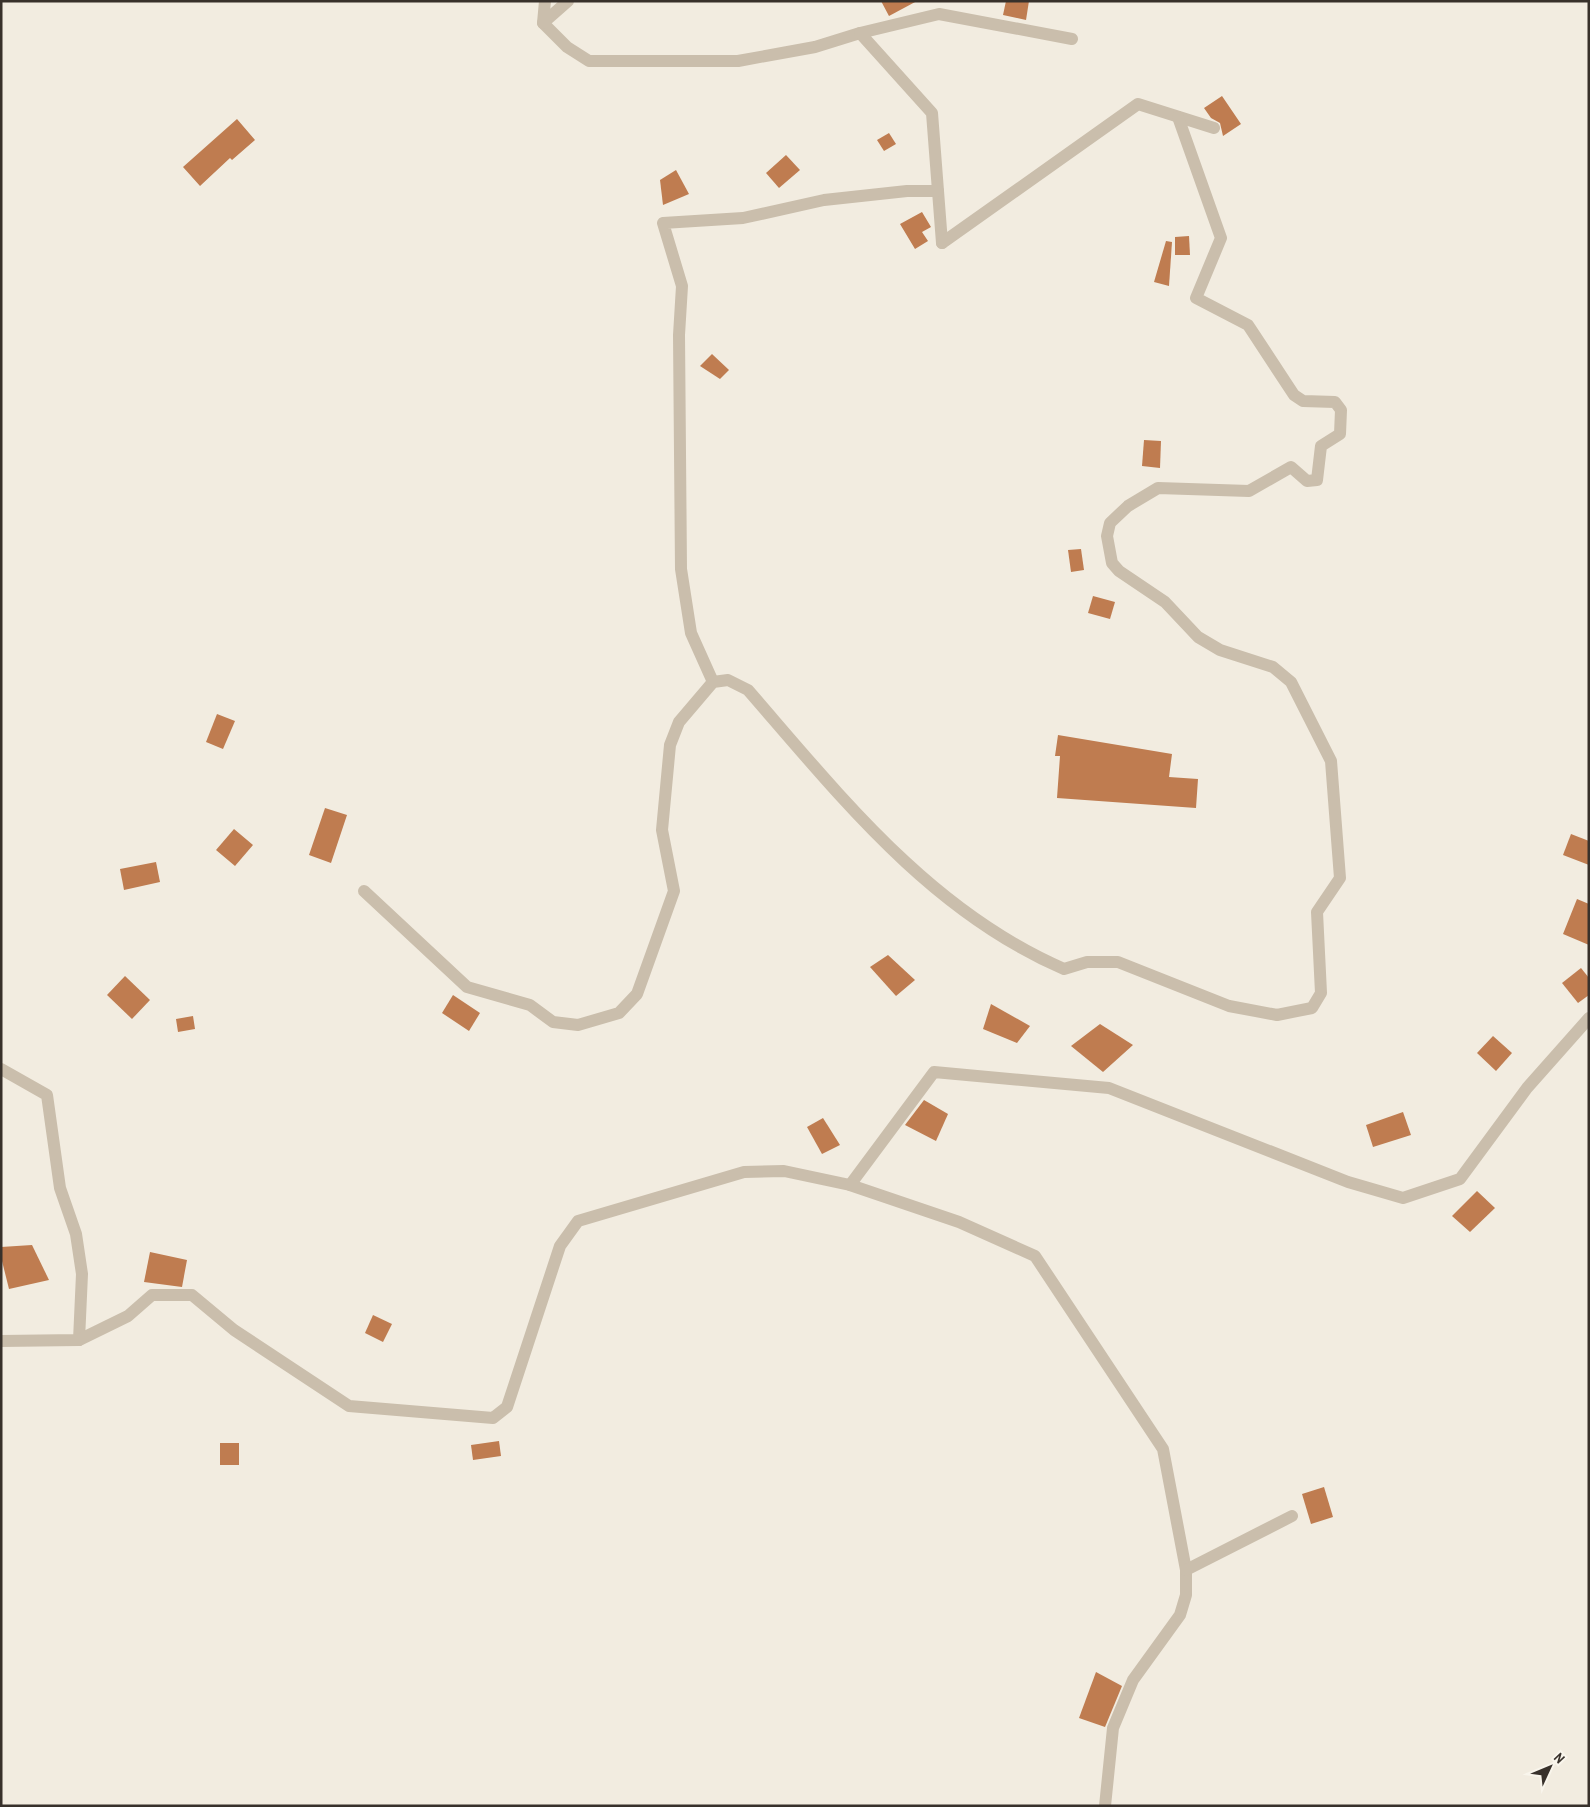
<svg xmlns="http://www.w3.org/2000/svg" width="1590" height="1807" font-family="'Archivo Narrow',sans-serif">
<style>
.building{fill:#bf7c50}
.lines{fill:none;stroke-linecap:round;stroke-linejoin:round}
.minor{stroke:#cabeac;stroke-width:12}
</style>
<rect width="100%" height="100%" fill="#f2ece0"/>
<g class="building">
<polygon points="881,1 917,1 889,16"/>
<polygon points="1006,1 1029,1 1026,20 1003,15"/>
<polygon points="1222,96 1241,124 1223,136 1220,123 1211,118 1204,108"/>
<polygon points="237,119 255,140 232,160 230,158 200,186 183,167"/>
<polygon points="889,133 896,144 884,151 877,140"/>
<polygon points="786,155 800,170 779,188 766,173"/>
<polygon points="676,170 689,194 663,205 660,180"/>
<polygon points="922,212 931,227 922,232 928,241 915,249 900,224"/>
<polygon points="1189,236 1190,255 1175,255 1175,237"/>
<polygon points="1166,241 1172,242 1169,286 1154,282"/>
<polygon points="712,354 729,370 720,379 700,366"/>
<polygon points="1144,440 1161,441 1160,468 1142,466"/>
<polygon points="1081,549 1084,570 1071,572 1068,550"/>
<polygon points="1093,596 1115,602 1110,619 1088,613"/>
<polygon points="217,714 235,721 223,749 206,742"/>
<polygon points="1058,735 1172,754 1169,777 1198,779 1196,808 1057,798 1060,756 1055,756"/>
<polygon points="325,808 347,815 331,863 309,855"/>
<polygon points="234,829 253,845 235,866 216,850"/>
<polygon points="1571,834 1589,841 1589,865 1563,855"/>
<polygon points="156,862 160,882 124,890 120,869"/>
<polygon points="1577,899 1589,904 1589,945 1563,934"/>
<polygon points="888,955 915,980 896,996 870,967"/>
<polygon points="1581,968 1589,978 1589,995 1578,1003 1562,983"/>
<polygon points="125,976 150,1000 132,1019 107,995"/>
<polygon points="453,995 480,1013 469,1031 442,1013"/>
<polygon points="991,1004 1030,1026 1017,1043 983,1029"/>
<polygon points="193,1016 195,1029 178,1032 176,1019"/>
<polygon points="1100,1024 1133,1045 1103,1072 1071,1046"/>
<polygon points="1493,1036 1512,1053 1496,1071 1477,1053"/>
<polygon points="924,1100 948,1114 936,1141 905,1125"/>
<polygon points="1403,1112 1411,1135 1373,1147 1366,1125"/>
<polygon points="823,1118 840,1145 822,1154 807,1127"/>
<polygon points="1477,1191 1495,1208 1470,1232 1452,1216"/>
<polygon points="32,1245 49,1280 9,1289 1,1257 1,1247"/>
<polygon points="150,1252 187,1260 182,1287 144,1282"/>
<polygon points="373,1315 392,1324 383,1342 365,1333"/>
<polygon points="499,1441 501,1456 473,1460 471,1445"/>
<rect x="220" y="1443" width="19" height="22"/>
<polygon points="1324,1487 1333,1517 1311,1524 1302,1494"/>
<polygon points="1096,1672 1122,1686 1105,1727 1079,1718"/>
</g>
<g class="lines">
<g class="minor">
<polyline points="545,1 543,23 567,47 589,61 738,61 815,47 860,33"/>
<polyline points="543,23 568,1"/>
<polyline points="942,243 932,113 860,33 939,14 1072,39"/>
<polyline points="942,243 1138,104 1214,128"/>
<polyline points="713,682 691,633 681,569 679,335 682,286 663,223 743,218 824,200 907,191 938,191"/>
<path d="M364,891L467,987L530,1005L553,1022L578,1025L619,1013L637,994L674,891L662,830L670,745L679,722L713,682L728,680L748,690C841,797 930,911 1064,969L1087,962H1118L1229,1006L1277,1015L1312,1008L1321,993L1317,912L1340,878L1331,761L1291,682L1273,667L1220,650L1198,637L1165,602L1119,571L1112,563L1107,536L1110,523L1128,506L1158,488L1249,491L1291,467L1307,481L1317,480L1321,446L1340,434L1341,410L1335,402L1303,401L1294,395L1248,325L1196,298L1221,238L1178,117"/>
<polyline points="1,1069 47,1095 60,1188 76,1234 82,1274 79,1340"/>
<polyline points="850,1185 934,1072 1109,1088 1348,1182 1403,1198 1460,1179 1527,1088 1589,1018"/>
<polyline points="1,1341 79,1340 128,1316 152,1295 192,1295 234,1330 349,1406 493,1418 507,1407 560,1246 578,1221 744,1172 784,1171 850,1185 959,1222 1035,1256 1163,1449 1186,1570 1186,1595 1180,1615 1133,1680 1113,1728 1105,1806"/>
<polyline points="1186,1570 1292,1516"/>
</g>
</g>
<rect width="1590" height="1807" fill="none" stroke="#38312b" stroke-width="5"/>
<g transform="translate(1550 1767) rotate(46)" stroke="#f9f5ec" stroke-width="4" paint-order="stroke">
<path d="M0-4L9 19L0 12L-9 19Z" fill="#38312b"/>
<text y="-8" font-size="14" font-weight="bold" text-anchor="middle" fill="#38312b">N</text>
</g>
</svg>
